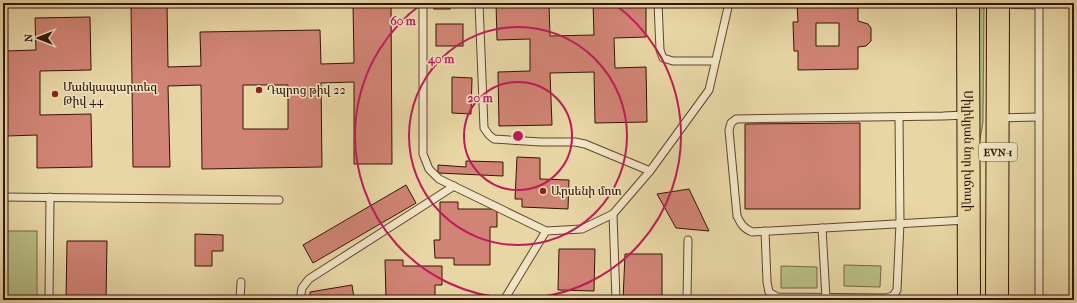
<svg xmlns="http://www.w3.org/2000/svg" width="1077" height="303" font-family="'IM FELL French Canon','Noto Serif Armenian',serif">
<style>
.green{fill:#b8be85;stroke:#766944}
.building{fill:#d18475;stroke:#331403;fill-rule:evenodd}
.lines{fill:none;stroke-linecap:round;stroke-linejoin:round}
.lane-casing{stroke:#60452c;stroke-width:9}
.highway-casing{stroke:#331403;stroke-width:24}
.lane{stroke:#f0e5c4;stroke-width:7}
.highway{stroke:#e8d7a5;stroke-width:22}
.ring{fill:none;stroke:#c2185b;stroke-width:2}
.poi-dot{fill:#8f2418;stroke:#f0e5c4;stroke-width:1.5}
.labels{text-anchor:middle;dominant-baseline:central;stroke-width:3;stroke-linejoin:round;paint-order:stroke}
.shield{fill:#f0e5c4;stroke:#6c533d;stroke-width:1}
.shield-label{font-size:11px;font-weight:bold;fill:#331403}
.poi-label{font-size:12px;fill:#331403;stroke:#f0e5c4;text-anchor:start}
.street-label{font-size:12px;fill:#331403;stroke:#f0e5c4}
.centre{fill:#c2185b;stroke:#f0e5c4;stroke-width:2}
.ring-label{font-size:12px;text-anchor:middle;font-weight:bold;fill:#c2185b;stroke:#f0e5c4;stroke-width:3;stroke-linejoin:round;paint-order:stroke}
</style>
<rect width="100%" height="100%" fill="#e8d7a5"/>
<filter id="stains"><feTurbulence type="fractalNoise" baseFrequency=".005" numOctaves="4"/><feColorMatrix values="0 0 0 0 .2 0 0 0 0 .09 0 0 0 0 .02 0 0 0 .5 -.17"/></filter>
<radialGradient id="worn" r=".72"><stop offset=".6" stop-color="#630" stop-opacity="0"/><stop offset="1" stop-color="#630" stop-opacity=".3"/></radialGradient>
<g class="green">
<polygon points="977,3 984,3 983,122 979,145"/>
<rect x="3" y="231" width="34" height="69"/>
<polygon points="844,265 881,266 880,287 844,286"/>
<polygon points="781,266 817,267 817,288 781,288"/>
</g>
<g class="building">
<path d="M131,3H167L168,67L201,66L200,32L320,30L321,64L354,63L353,3H391L392,164H354V82L321,83L322,167L202,169L201,85L168,86L170,167H133ZM243,85H288V129H243Z"/>
<rect x="434" y="3" width="16" height="6"/>
<polygon points="496,3 549,3 550,36 594,35 593,3 646,3 646,37 614,38 615,68 646,67 647,122 595,123 594,72 550,73 552,125 499,126 498,72 530,71 530,39 497,40"/>
<path d="M858,3V21L868,24L871,28V41L866,46L858,47V69L798,70V51H794L793,22H798L797,4ZM816,23H839V46H816Z"/>
<polygon points="1071,3 1074,3 1074,163 1072,163"/>
<polygon points="90,17 91,70 40,71 40,115 91,114 92,167 37,168 37,135 7,136 7,168 3,168 3,18 4,18 5,51 36,50 35,18"/>
<rect x="436" y="24" width="27" height="22"/>
<polygon points="452,77 472,78 471,114 452,113"/>
<polygon points="860,123 860,209 745,209 745,124"/>
<polygon points="517,157 540,158 540,179 569,180 568,209 522,207 522,199 515,199"/>
<polygon points="466,161 503,162 503,176 438,173 438,165 466,167"/>
<polygon points="406,185 416,203 313,263 303,245"/>
<polygon points="689,189 709,231 676,228 657,194"/>
<polygon points="440,202 458,202 458,209 497,209 497,227 490,227 490,265 454,265 454,258 435,258 434,240 440,240"/>
<polygon points="195,234 223,235 223,251 212,251 212,266 195,266"/>
<polygon points="67,241 107,241 106,300 66,300"/>
<polygon points="559,249 595,249 594,291 558,290"/>
<polygon points="625,254 662,254 662,300 623,300"/>
<polygon points="385,260 403,260 403,266 442,266 442,285 435,285 435,300 380,300 380,298 386,298"/>
<polygon points="352,285 354,298 349,300 310,300 310,292"/>
<polygon points="251,297 290,298 290,300 251,300"/>
</g>
<g class="lines">
<g class="lane-casing">
<g id="lane">
<polyline points="423,3 423,154 429,169 439,179 546,231 582,229 613,214 650,171 709,90 729,3"/>
<polyline points="479,3 484,128 489,135 494,139 541,142 575,142 585,144 650,171"/>
<polyline points="658,3 660,50 663,58 673,61 715,61"/>
<polyline points="1001,4 1039,5 1039,300"/>
<path d="M966,115L943,116L736,119L731,123L729,130L737,216C741,224 743,228 752,232L966,220"/>
<polyline points="1000,118 1039,117"/>
<polyline points="3,197 279,200"/>
<polyline points="613,214 616,300"/>
<polyline points="822,228 826,298"/>
<polyline points="765,231 767,282 769,292 777,297 885,298 893,296 897,290 900,223 899,117"/>
<polyline points="49,300 50,197"/>
<polyline points="240,300 241,282"/>
<polyline points="300,300 302,288 309,279 454,186"/>
<polyline points="504,300 546,231"/>
<polyline points="687,300 688,240"/>
</g>
</g>
<g class="highway-casing">
<g id="highway">
<path id="s1" d="M968,3L969,300"/>
<polyline points="997,300 998,3"/>
</g>
</g>
<use href="#lane" class="lane"/>
<use href="#highway" class="highway"/>
</g>
<g class="ring">
<circle cx="518" cy="136" r="54"/>
<circle cx="518" cy="136" r="109"/>
<path d="M613 3A163 163 0 1 1 423 3"/>
</g>
<g class="poi-dot">
<circle cx="259" cy="90" r="4"/>
<circle cx="55" cy="94" r="4"/>
<circle cx="543" cy="191" r="4"/>
</g>
<g class="labels">
<rect class="shield" x="979" y="143" width="38" height="18" rx="3"/>
<g class="shield-label">
<text x="998" y="152">EVN-1</text>
</g>
<g class="poi-label">
<text x="63" y="87">Մանկապարտեզ<tspan x="63" dy="14">Թիվ 44</tspan></text>
<text x="267" y="90">Դպրոց թիվ 22</text>
<text x="551" y="191">Արսենի մոտ</text>
</g>
<g class="street-label">
<text stroke="none"><textPath href="#s1" startOffset="148">Սիլիկյան նոր խճուղի</textPath></text>
</g>
</g>
<circle cx="518" cy="136" r="6" class="centre"/>
<g class="ring-label">
<text x="403" y="25">60 m</text>
<text x="441" y="63">40 m</text>
<text x="480" y="102">20 m</text>
</g>
<rect width="1077" height="303" fill="none" stroke="#e8d7a5" stroke-width="16"/>
<rect x="4" y="4" width="1069" height="295" fill="none" stroke="#331403" stroke-width="2"/>
<rect x="8" y="8" width="1061" height="287" fill="none" stroke="#331403"/>
<g transform="translate(38 38) rotate(270)" stroke="#f0e5c4" stroke-width="3" paint-order="stroke">
<path d="M0-3L7 15L0 10L-7 15Z" fill="#331403"/>
<text y="-6" font-size="11" font-weight="bold" text-anchor="middle" fill="#331403">N</text>
</g>
<rect width="100%" height="100%" filter="url(#stains)"/>
<rect width="100%" height="100%" fill="url(#worn)"/>
</svg>
